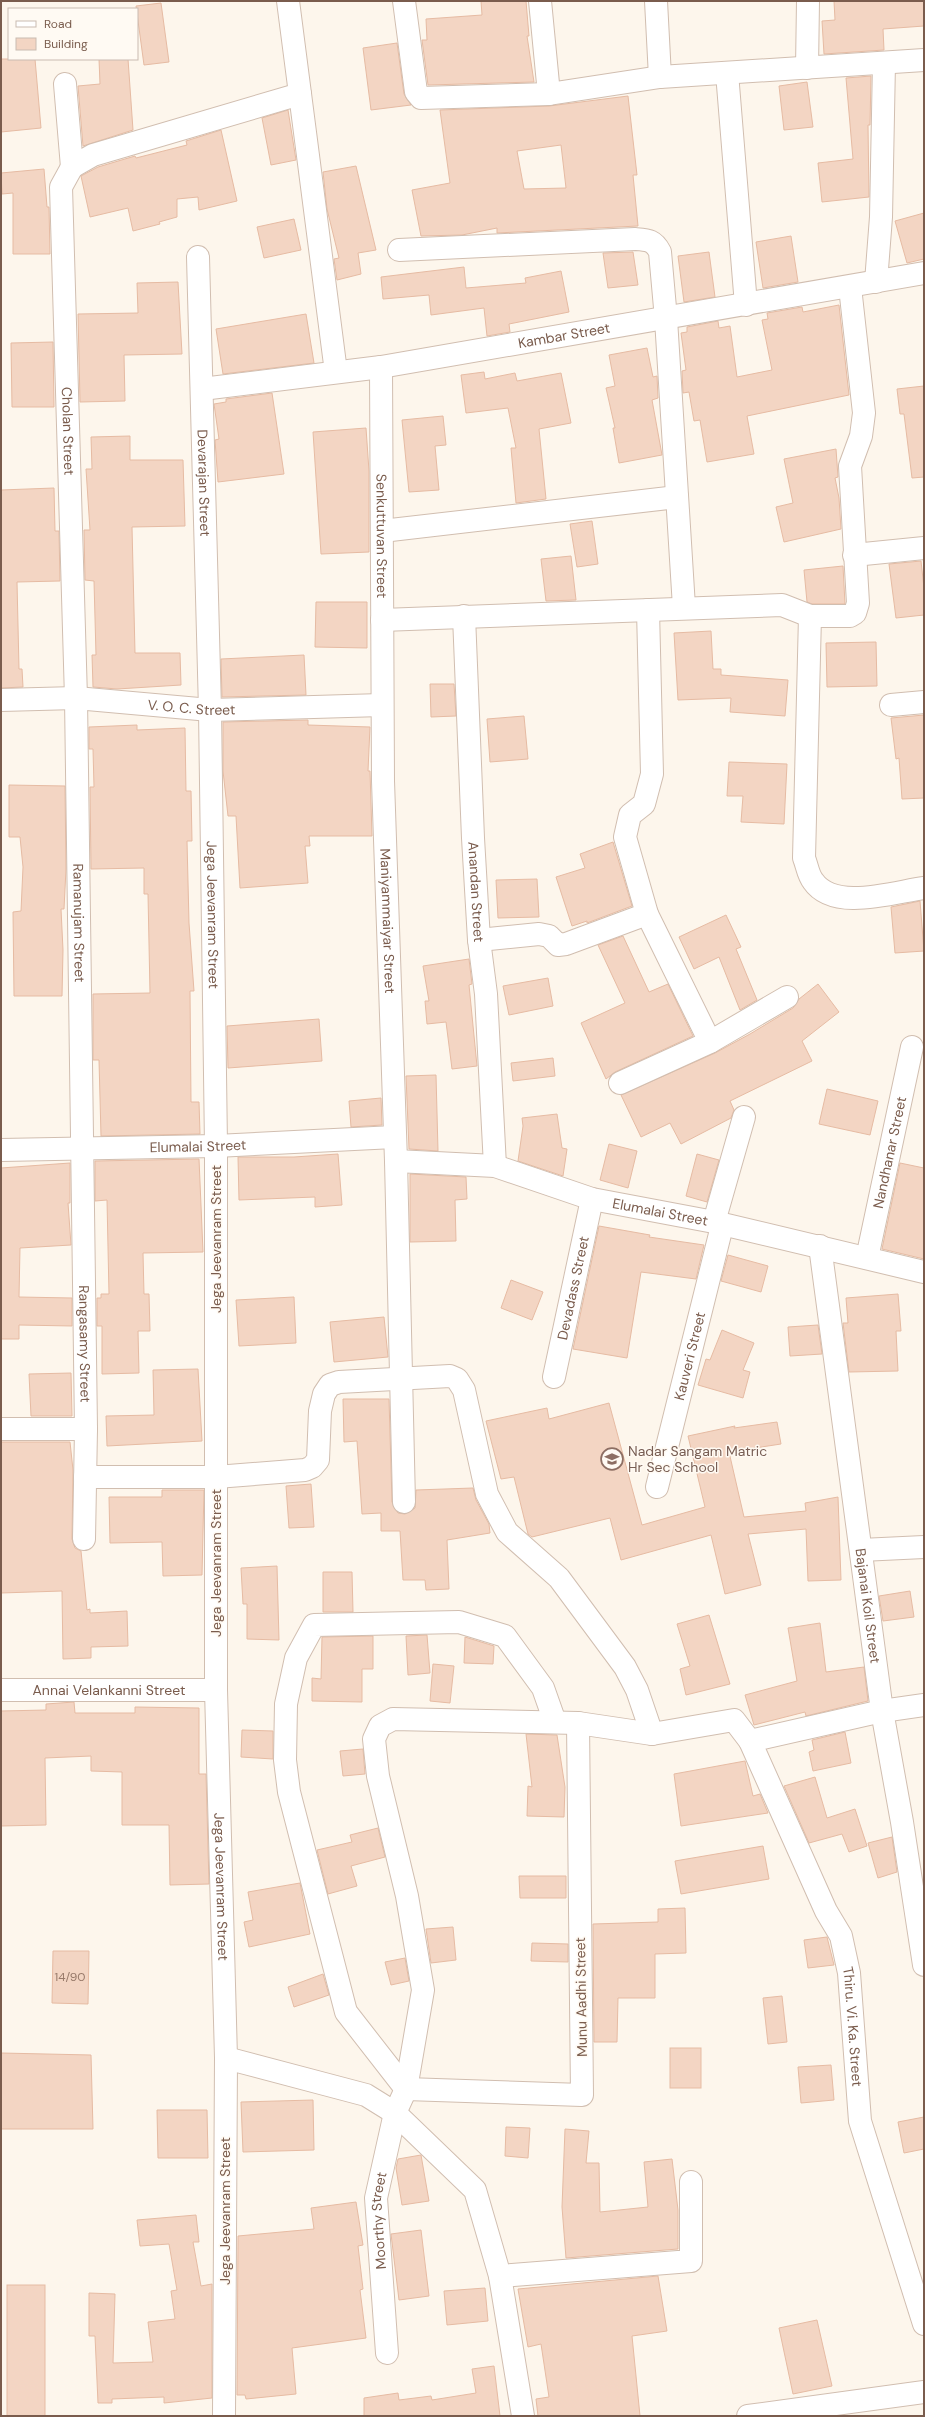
<svg xmlns="http://www.w3.org/2000/svg" width="925" height="2417" font-family="'DM Sans',sans-serif">
<style>
.building{fill:#f3d5c3;stroke:#e6bba3;fill-rule:evenodd}
.lines{fill:none;stroke-linecap:round;stroke-linejoin:round}
.minor-casing{stroke:#d1beb0;stroke-width:24}
.minor{stroke:#fff;stroke-width:22}
.labels{text-anchor:middle;dominant-baseline:central;stroke-width:3;stroke-linejoin:round;paint-order:stroke}
.number-label{font-size:12px;fill:#987a6a}
.street-label{font-size:14px;fill:#7a5c4d;stroke:#fffaf3}
.education-label{font-size:14px;fill:#785e54;stroke:#fffaf3;text-anchor:start}
</style>
<rect width="100%" height="100%" fill="#fdf6ec"/>
<g class="building">
<polygon points="481,1 526,1 529,36 527,36 534,82 428,85 422,40 427,40 426,19 482,15"/>
<polygon points="834,1 924,1 924,26 883,29 884,50 824,54 822,21 835,20"/>
<polygon points="161,3 169,62 144,65 136,6"/>
<polygon points="397,43 404,94 411,105 371,110 363,48"/>
<polygon points="1,59 35,59 41,128 1,132"/>
<polygon points="99,59 128,59 133,130 83,146 78,86 100,84"/>
<polygon points="871,76 870,125 868,125 869,197 822,202 818,163 853,159 846,78"/>
<polygon points="807,82 813,127 784,130 779,86"/>
<path d="M628,96L637,175H633L638,226L497,233V228L462,235L421,236L412,190L450,183L440,110L549,106ZM561,145L566,188L524,189L517,151Z"/>
<polygon points="288,110 296,160 271,165 262,118"/>
<polygon points="221,130 237,201 199,210 198,197 177,199 177,217 159,222 160,224 133,231 128,208 90,217 81,176 98,167 135,156 136,158 187,145 186,141"/>
<polygon points="356,166 376,250 358,253 361,274 337,280 334,259 339,258 327,209 323,172"/>
<polygon points="44,169 47,207 49,207 50,254 13,254 13,193 2,194 1,173"/>
<polygon points="924,213 924,259 907,263 895,221"/>
<polygon points="294,219 301,250 264,258 257,227"/>
<polygon points="791,236 798,282 763,288 756,242"/>
<polygon points="633,252 638,285 608,288 603,253"/>
<polygon points="709,252 715,297 684,302 678,256"/>
<polygon points="464,267 466,288 526,283 525,278 561,271 569,312 509,324 510,332 487,336 484,308 431,315 429,295 383,299 381,277"/>
<polygon points="178,282 182,354 124,355 125,401 80,402 78,314 138,313 137,283"/>
<polygon points="839,305 849,395 747,416 754,454 707,462 700,420 694,421 689,392 683,393 682,371 686,370 681,333 687,332 687,327 718,321 719,328 730,326 737,377 772,370 762,320 768,319 767,313 802,307 803,312"/>
<polygon points="306,314 314,363 223,374 216,329"/>
<polygon points="53,342 54,407 12,407 11,343"/>
<polygon points="647,348 653,377 657,376 658,398 652,400 662,455 619,463 613,428 615,428 606,388 615,386 609,355"/>
<polygon points="484,372 485,379 515,373 517,381 561,373 571,423 539,429 546,499 516,503 511,448 516,448 508,408 466,413 461,375"/>
<polygon points="924,386 924,477 912,478 904,414 900,414 897,389"/>
<polygon points="272,393 284,474 218,482 215,440 219,439 214,404 226,402 226,399"/>
<polygon points="443,416 446,445 435,446 439,490 409,492 402,420"/>
<polygon points="366,428 369,471 369,552 321,554 313,432"/>
<polygon points="130,436 130,460 183,460 185,526 132,527 135,653 180,653 181,685 117,689 93,687 92,655 96,655 94,581 85,580 84,530 90,530 86,469 92,469 91,437"/>
<polygon points="836,449 838,477 835,478 839,498 841,529 784,542 776,507 793,503 784,459"/>
<polygon points="54,488 55,531 59,531 60,581 17,582 19,669 22,669 23,687 1,688 1,490"/>
<polygon points="592,521 598,564 577,567 570,524"/>
<polygon points="571,556 576,600 546,601 541,559"/>
<polygon points="921,561 924,588 924,615 896,618 889,564"/>
<polygon points="843,566 845,604 812,604 807,602 804,570"/>
<polygon points="316,602 367,602 367,648 315,647"/>
<polygon points="711,631 713,669 721,669 721,675 788,680 785,716 730,712 731,698 678,700 674,633"/>
<polygon points="876,642 877,686 827,687 826,643"/>
<polygon points="304,655 306,695 222,697 221,659"/>
<polygon points="430,684 454,684 456,716 431,717"/>
<polygon points="924,715 924,798 902,799 899,758 896,759 891,718"/>
<polygon points="524,716 528,759 490,762 487,719"/>
<polygon points="308,720 308,725 370,727 368,771 370,771 372,836 309,836 310,846 305,846 308,883 240,888 236,816 228,816 223,771 223,722"/>
<polygon points="137,725 137,730 185,728 186,791 191,791 192,841 187,841 189,923 194,991 190,991 191,1102 199,1102 200,1134 101,1136 99,1060 93,1060 93,994 150,993 148,894 144,894 144,868 91,869 90,787 94,787 93,749 89,749 89,727"/>
<polygon points="729,762 787,764 784,824 741,822 743,796 727,796"/>
<polygon points="9,785 65,786 66,869 64,909 61,909 63,950 62,996 14,996 13,912 21,911 23,867 20,837 9,837"/>
<polygon points="613,842 632,906 587,923 587,921 572,926 556,877 585,868 580,854"/>
<polygon points="537,879 539,917 498,918 496,880"/>
<polygon points="920,901 924,951 895,953 891,907"/>
<polygon points="726,915 741,947 736,949 757,1000 740,1010 719,957 694,969 679,937"/>
<polygon points="623,936 649,992 668,984 693,1036 615,1072 606,1079 581,1023 625,1003 598,945"/>
<polygon points="469,959 472,984 469,985 477,1066 452,1069 446,1022 427,1024 425,1001 429,1001 423,966"/>
<polygon points="548,978 553,1006 509,1015 503,986"/>
<polygon points="818,984 839,1012 802,1041 812,1061 730,1101 734,1110 731,1118 681,1144 670,1123 641,1137 621,1095 715,1053 750,1034 793,1008 799,999"/>
<polygon points="319,1019 322,1061 228,1068 227,1026"/>
<polygon points="553,1058 555,1076 513,1081 511,1063"/>
<polygon points="436,1075 438,1151 409,1149 406,1076"/>
<polygon points="827,1089 878,1101 870,1135 819,1124"/>
<polygon points="381,1098 382,1125 351,1127 349,1101"/>
<polygon points="557,1114 562,1148 567,1149 563,1176 518,1161 523,1126 522,1118"/>
<polygon points="609,1144 637,1151 628,1188 600,1180"/>
<polygon points="338,1154 342,1205 315,1207 315,1197 239,1200 238,1157 294,1157"/>
<polygon points="697,1154 719,1160 707,1202 686,1196"/>
<polygon points="199,1159 203,1252 143,1253 144,1294 149,1294 150,1331 138,1331 139,1373 102,1374 102,1326 97,1326 97,1298 101,1298 101,1294 109,1294 107,1200 95,1201 95,1161"/>
<polygon points="70,1163 70,1203 68,1203 71,1245 20,1248 19,1297 72,1298 72,1326 19,1325 19,1339 1,1339 1,1168"/>
<polygon points="900,1163 924,1168 924,1259 882,1249"/>
<polygon points="410,1174 466,1177 467,1199 455,1200 456,1241 410,1242"/>
<polygon points="599,1226 650,1235 649,1237 704,1245 696,1279 641,1272 627,1358 573,1349"/>
<polygon points="728,1255 768,1266 761,1292 721,1281"/>
<polygon points="511,1280 543,1292 532,1320 501,1308"/>
<polygon points="898,1294 901,1331 896,1331 898,1371 849,1372 843,1323 848,1323 846,1298"/>
<polygon points="294,1297 296,1343 239,1346 236,1300"/>
<polygon points="384,1317 388,1357 334,1362 330,1322"/>
<polygon points="818,1325 822,1354 790,1356 788,1327"/>
<polygon points="722,1330 754,1343 743,1370 750,1372 743,1398 698,1385 706,1359 710,1360"/>
<polygon points="198,1369 202,1441 107,1446 106,1416 154,1415 153,1370"/>
<polygon points="71,1373 72,1416 31,1416 29,1374"/>
<polygon points="343,1399 389,1399 392,1502 398,1513 405,1514 415,1508 416,1490 473,1488 476,1500 489,1524 490,1533 447,1540 449,1589 426,1590 425,1580 403,1580 400,1531 381,1531 381,1513 362,1514 357,1441 344,1442"/>
<polygon points="609,1403 642,1525 705,1507 688,1436 735,1426 734,1428 777,1422 781,1444 729,1452 744,1517 806,1511 805,1503 838,1497 841,1580 808,1581 806,1529 748,1534 761,1585 725,1594 711,1535 621,1560 610,1518 532,1537 528,1534 514,1477 501,1479 486,1421 547,1408 549,1419"/>
<polygon points="1,1442 70,1442 73,1470 72,1539 75,1548 81,1551 87,1610 90,1609 90,1613 127,1611 128,1646 91,1647 91,1658 63,1659 62,1591 1,1593"/>
<polygon points="311,1484 314,1527 289,1528 286,1486"/>
<polygon points="162,1490 204,1490 202,1575 163,1576 162,1542 110,1543 109,1497 162,1497"/>
<polygon points="277,1566 279,1640 247,1639 247,1604 243,1604 241,1568"/>
<polygon points="323,1572 352,1572 353,1612 323,1612"/>
<polygon points="910,1591 914,1617 883,1621 879,1596"/>
<polygon points="709,1615 730,1684 686,1695 680,1669 690,1666 677,1624"/>
<polygon points="820,1623 826,1672 864,1667 868,1701 806,1716 805,1712 754,1725 745,1695 797,1681 788,1628"/>
<polygon points="427,1635 430,1673 408,1675 406,1636"/>
<polygon points="373,1636 373,1669 362,1669 362,1702 312,1701 312,1678 321,1679 322,1637"/>
<polygon points="465,1637 494,1646 493,1664 464,1663"/>
<polygon points="433,1664 454,1666 450,1703 430,1701"/>
<polygon points="74,1702 75,1713 135,1713 135,1707 199,1708 199,1774 206,1774 209,1884 170,1885 169,1825 122,1825 122,1772 91,1771 91,1756 45,1758 46,1825 1,1826 1,1711 46,1710 46,1704"/>
<polygon points="242,1730 273,1731 273,1759 241,1757"/>
<polygon points="845,1732 851,1763 813,1771 809,1752 814,1750 812,1740"/>
<polygon points="526,1734 557,1735 565,1787 564,1817 527,1816 528,1786 532,1787"/>
<polygon points="363,1749 365,1774 343,1776 340,1751"/>
<polygon points="745,1761 753,1796 760,1794 768,1813 681,1826 674,1774"/>
<polygon points="815,1777 827,1818 855,1809 867,1846 849,1852 842,1834 809,1843 784,1786"/>
<polygon points="378,1828 385,1857 351,1866 357,1886 328,1894 317,1850 352,1842 350,1835"/>
<polygon points="892,1837 897,1872 878,1878 868,1843"/>
<polygon points="763,1846 769,1879 681,1894 675,1861"/>
<polygon points="519,1876 566,1876 566,1898 520,1898"/>
<polygon points="300,1883 310,1934 249,1947 244,1922 253,1920 248,1892"/>
<polygon points="685,1908 686,1953 655,1954 655,1998 618,1998 617,2042 594,2042 593,1924 658,1922 658,1909"/>
<polygon points="453,1927 456,1960 431,1963 426,1929"/>
<polygon points="827,1937 834,1965 808,1968 804,1940"/>
<polygon points="532,1943 568,1944 568,1962 531,1961"/>
<polygon points="53,1951 89,1951 88,2004 52,2003"/>
<polygon points="405,1958 409,1981 391,1985 385,1962"/>
<polygon points="323,1974 329,1995 294,2007 288,1987"/>
<polygon points="782,1996 787,2042 768,2044 763,1998"/>
<rect x="670" y="2048" width="31" height="40"/>
<polygon points="1,2053 91,2055 93,2129 1,2129"/>
<polygon points="831,2065 834,2100 801,2103 798,2067"/>
<polygon points="313,2100 314,2150 243,2152 241,2102"/>
<polygon points="157,2110 207,2110 208,2158 158,2158"/>
<polygon points="924,2117 924,2149 904,2153 898,2122"/>
<polygon points="506,2127 530,2128 528,2158 505,2156"/>
<polygon points="565,2129 589,2131 586,2163 599,2163 600,2212 648,2207 644,2162 672,2159 678,2210 678,2249 566,2258 562,2207"/>
<polygon points="421,2155 429,2201 402,2205 396,2168 398,2159"/>
<polygon points="356,2202 363,2245 358,2246 363,2289 360,2290 366,2338 292,2348 296,2394 246,2399 245,2395 237,2395 238,2236 314,2229 311,2208"/>
<polygon points="196,2215 199,2242 193,2242 201,2286 212,2284 212,2398 164,2403 164,2397 112,2399 112,2403 98,2403 95,2336 89,2336 89,2293 115,2294 113,2363 153,2362 148,2322 175,2319 171,2291 177,2290 169,2244 140,2246 137,2220"/>
<polygon points="421,2230 429,2296 399,2300 391,2234"/>
<polygon points="658,2276 667,2331 632,2336 640,2416 538,2416 536,2399 549,2397 541,2344 528,2347 518,2289"/>
<rect x="7" y="2285" width="38" height="131"/>
<polygon points="485,2288 488,2321 447,2325 444,2291"/>
<polygon points="817,2320 832,2386 793,2394 779,2328"/>
<polygon points="494,2366 500,2416 364,2416 364,2398 398,2393 399,2400 431,2396 432,2400 476,2393 472,2369"/>
</g>
<g class="lines">
<g class="minor-casing">
<g id="minor">
<polyline points="288,1 336,372"/>
<polyline points="404,1 416,92 421,98 549,94 660,77 924,60"/>
<polyline points="540,1 549,94"/>
<polyline points="656,1 660,77"/>
<polyline points="807,68 808,1"/>
<polyline points="727,73 746,305"/>
<polyline points="65,84 72,167"/>
<path id="s1" d="M72,167L61,187L76,698L86,1429L84,1539"/>
<polyline points="72,167 93,155 300,94"/>
<path d="M399,250L635,239C648,240 654,240 660,252L666,319L684,607"/>
<path id="s2" d="M198,257L210,710L216,1146V1690L226,2058L224,2416"/>
<polyline points="876,282 881,217 884,63"/>
<path id="s3" d="M381,367L383,781L396,1161L404,1502"/>
<path id="s4" d="M202,389L381,367L924,273"/>
<polyline points="382,531 677,497"/>
<polyline points="854,555 924,548"/>
<polyline points="648,610 652,774 644,804 630,815 625,837 647,914 710,1042"/>
<path id="s5" d="M464,616L473,838L479,940L486,994L495,1166"/>
<path d="M810,616L804,858C807,865 808,875 813,881C834,912 894,892 924,888"/>
<polyline points="382,620 782,605 810,616 850,616 855,613 858,603 850,466 861,436 864,413 850,287"/>
<path id="s6" d="M1,700L76,698L210,710L382,705"/>
<polyline points="891,705 924,702"/>
<polyline points="479,940 539,934 549,936 558,945 566,944 647,914"/>
<polyline points="620,1083 710,1042 787,997"/>
<path id="s7" d="M1,1150L216,1146L394,1137"/>
<path id="s8" d="M396,1161L495,1166L592,1199L714,1222L924,1272"/>
<polyline points="714,1222 744,1117"/>
<path id="s9" d="M820,1246L882,1711L902,1822L924,1965"/>
<path id="s10" d="M867,1258L912,1047"/>
<path id="s11" d="M554,1377L592,1199"/>
<polyline points="1,1429 86,1429"/>
<polyline points="85,1477 216,1477 305,1470 312,1467 318,1460 320,1411 324,1394 330,1385 339,1382 450,1376 457,1379 464,1390 487,1494 507,1532 559,1578 625,1667 637,1690 652,1734"/>
<path id="s12" d="M657,1487L722,1226"/>
<polyline points="861,1550 924,1547"/>
<path id="s13" d="M1,1690H216"/>
<polyline points="750,1741 882,1711 924,1705"/>
<polyline points="226,2058 366,2095 395,2113 475,2190 500,2276 523,2416"/>
<polyline points="406,2089 346,2012 289,1792 285,1760 286,1704 296,1658 314,1625 459,1622 505,1636 543,1688 555,1722"/>
<polyline points="406,2089 582,2095 578,1723"/>
<polyline points="500,2276 691,2261 691,2182"/>
<path id="s14" d="M387,2353L376,2198L395,2113L406,2089L423,1990L407,1896L378,1776L374,1739L380,1726L393,1719L578,1723L652,1734L734,1720L750,1741L826,1911L841,1936L849,1973L860,2121L924,2324"/>
<polyline points="748,2416 924,2392"/>
</g>
</g>
<use href="#minor" class="minor"/>
</g>
<defs>
<g id="school-ring" transform="scale(1.15)"><circle r="9.5" fill="#fffaf3" stroke="#8d6e63" stroke-width="1.5"/><path d="M0-5L7-2L0 1L-7-2ZM-4 1L0 2.5L4 1V4Q0 6-4 4Z" fill="#8d6e63"/></g>
</defs>
<g fill-rule="evenodd">
<use href="#school-ring" x="612" y="1459"/>
</g>
<g class="labels">
<g class="number-label">
<text x="70" y="1977">14/90</text>
</g>
<g class="street-label">
<text stroke="none"><textPath href="#s4" startOffset="366">Kambar Street</textPath></text>
<text stroke="none"><textPath href="#s1" startOffset="267">Cholan Street</textPath></text>
<text stroke="none"><textPath href="#s2" startOffset="226">Devarajan Street</textPath></text>
<text stroke="none"><textPath href="#s3" startOffset="169">Senkuttuvan Street</textPath></text>
<text stroke="none"><textPath href="#s6" startOffset="191">V. O. C. Street</textPath></text>
<text stroke="none"><textPath href="#s5" startOffset="276">Anandan Street</textPath></text>
<text stroke="none"><textPath href="#s2" startOffset="658">Jega Jeevanram Street</textPath></text>
<text stroke="none"><textPath href="#s3" startOffset="554">Maniyammaiyar Street</textPath></text>
<text stroke="none"><textPath href="#s1" startOffset="759">Ramanujam Street</textPath></text>
<text stroke="none"><textPath href="#s7" startOffset="197">Elumalai Street</textPath></text>
<text stroke="none"><textPath href="#s10" startOffset="108">Nandhanar Street</textPath></text>
<text stroke="none"><textPath href="#s8" startOffset="271">Elumalai Street</textPath></text>
<text transform="translate(216 1239) rotate(-90)">Jega Jeevanram Street</text>
<text stroke="none"><textPath href="#s11" startOffset="91">Devadass Street</textPath></text>
<text stroke="none"><textPath href="#s1" startOffset="1180">Rangasamy Street</textPath></text>
<text stroke="none"><textPath href="#s12" startOffset="135">Kauveri Street</textPath></text>
<text transform="translate(216 1563) rotate(-90)">Jega Jeevanram Street</text>
<text stroke="none"><textPath href="#s9" startOffset="363">Bajanai Koil Street</textPath></text>
<text stroke="none"><textPath href="#s13" startOffset="108">Annai Velankanni Street</textPath></text>
<text stroke="none"><textPath href="#s2" startOffset="1630">Jega Jeevanram Street</textPath></text>
<text transform="translate(581 1997) rotate(-91)">Munu Aadhi Street</text>
<text stroke="none"><textPath href="#s14" startOffset="1331">Thiru. Vi. Ka. Street</textPath></text>
<text transform="translate(225 2211) rotate(-90)">Jega Jeevanram Street</text>
<text stroke="none"><textPath href="#s14" startOffset="133">Moorthy Street</textPath></text>
</g>
<g class="education-label">
<text x="628" y="1451">Nadar Sangam Matric<tspan x="628" dy="16">Hr Sec School</tspan></text>
</g>
</g>
<rect width="925" height="2417" fill="none" stroke="#7a5c4d" stroke-width="4"/>
<rect x="8" y="8" width="130" height="52" fill="#fffaf3" stroke="#cabbb1"/>
<rect x="16" y="21" width="20" height="6" fill="#ffffff" stroke="#cabbb1"/>
<text x="44" y="28" font-size="12" fill="#7a5c4d">Road</text>
<rect x="16" y="38" width="20" height="12" fill="#f3d5c3" stroke="#cabbb1"/>
<text x="44" y="48" font-size="12" fill="#7a5c4d">Building</text>
</svg>
